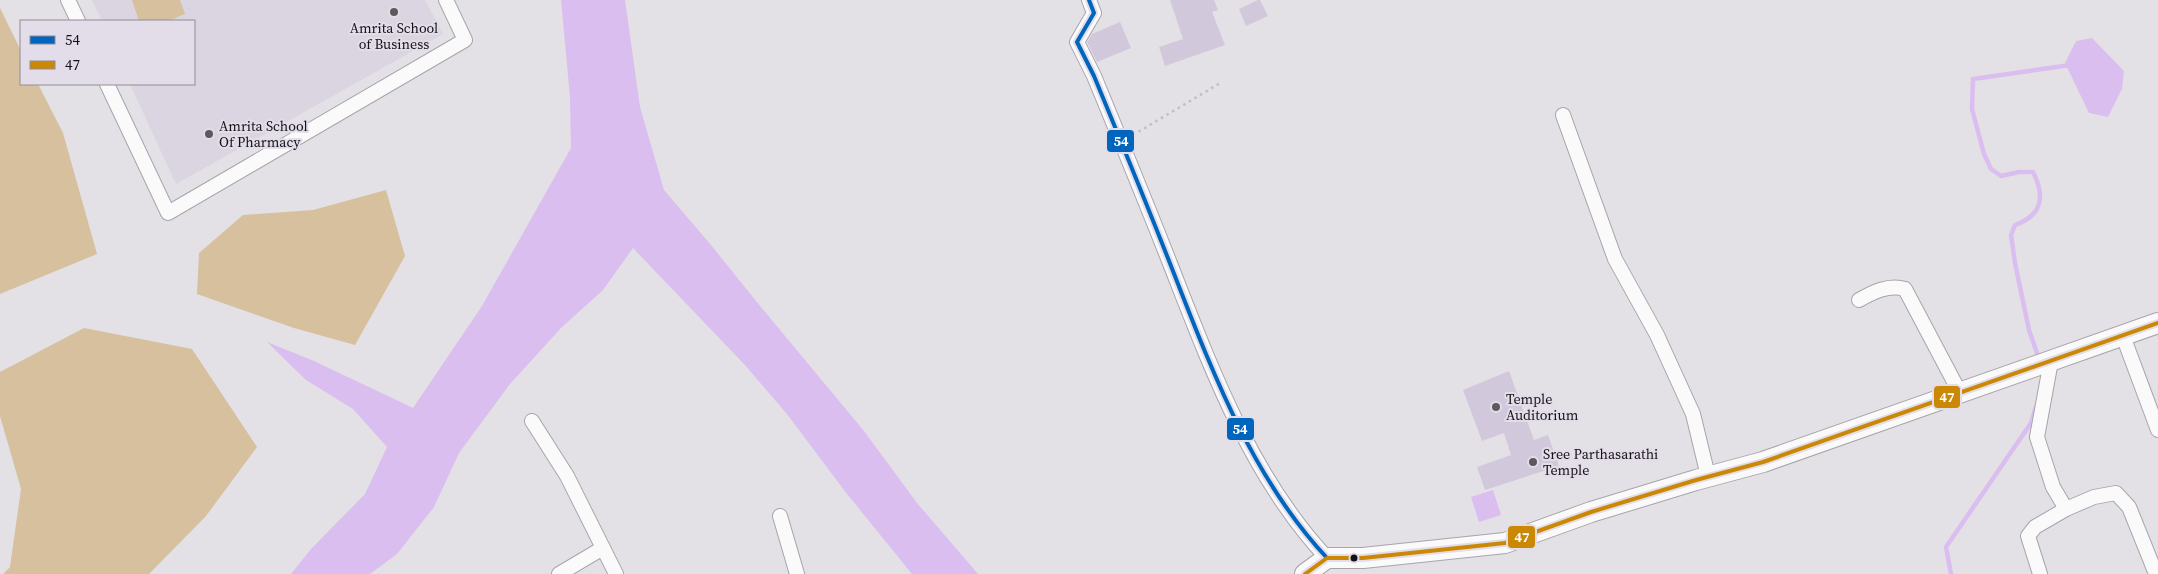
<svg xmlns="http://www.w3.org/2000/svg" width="2158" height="574" font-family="'Source Serif 4',serif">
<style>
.built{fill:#dbd4e1}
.green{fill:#d7c09e}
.water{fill:#dabef0}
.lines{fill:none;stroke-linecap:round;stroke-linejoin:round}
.stream{stroke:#dabef0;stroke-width:4.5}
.building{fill:#d2c8db}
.minor-casing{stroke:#a7a5aa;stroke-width:16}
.secondary-casing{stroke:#a7a5aa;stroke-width:22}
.path{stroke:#c0bfc2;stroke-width:2.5;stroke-dasharray:2.5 4;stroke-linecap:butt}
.minor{stroke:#fbfafb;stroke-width:14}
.secondary{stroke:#fbfafb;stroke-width:20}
.bus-1-casing{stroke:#e3dde9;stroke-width:8}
.bus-2-casing{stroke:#e3dde9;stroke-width:8}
.bus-1{stroke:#0065bd;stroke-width:4}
.bus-2{stroke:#ca8804;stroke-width:4}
.poi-dot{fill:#5c5a5f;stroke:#e3dde9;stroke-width:2}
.bus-dot{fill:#141216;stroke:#e3dde9;stroke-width:2}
.labels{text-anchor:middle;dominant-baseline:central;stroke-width:4;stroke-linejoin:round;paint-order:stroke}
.poi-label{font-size:14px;fill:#141216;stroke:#e3dde9;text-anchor:start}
.line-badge{stroke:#e3dde9;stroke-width:2}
.badge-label{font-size:14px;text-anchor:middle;font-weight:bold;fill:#fff}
</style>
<rect width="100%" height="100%" fill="#e3e0e6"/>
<polygon class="built" points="92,0 425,0 443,34 176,184 130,84 194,84 194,21 102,21"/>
<g class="green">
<polygon points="132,0 180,0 185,14 168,21 139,21"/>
<polygon points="0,8 21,51 21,84 38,84 63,133 97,254 0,294"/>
<polygon points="386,190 405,256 355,345 294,328 197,294 199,253 243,215 313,210"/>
<polygon points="84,328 192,349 257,447 206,516 149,574 3,574 10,567 21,489 0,416 0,372"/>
</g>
<g class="water">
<polygon points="561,0 625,0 640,107 664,190 711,245 756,301 864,431 917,503 978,574 912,574 847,494 787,414 744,364 633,248 603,290 561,328 510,384 459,453 434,507 397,554 370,574 291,574 311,549 365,494 387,447 353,409 306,380 267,342 314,361 413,408 482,306 571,148 570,97"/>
<polygon points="2092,38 2124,71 2122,89 2108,117 2089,113 2065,63 2076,41"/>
<polygon points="1493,490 1501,515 1479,522 1471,497"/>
</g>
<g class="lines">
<g class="stream">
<path d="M2039,359L2029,330L2015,263L2011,235L2015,225C2043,215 2045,196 2033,172H2019L2001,176L1991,169L1984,154L1972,109L1973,79L2070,65"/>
<polyline points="1951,574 1946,547 2031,423 2036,407"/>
</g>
</g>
<g class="building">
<polygon points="1170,0 1214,0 1218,10 1212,12 1225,45 1165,66 1159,47 1183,39"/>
<polygon points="1258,0 1260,0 1268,16 1246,26 1239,9"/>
<polygon points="1120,22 1131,48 1097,62 1087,42 1092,34"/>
<polygon points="1509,371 1534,440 1548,435 1559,466 1485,490 1477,467 1511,455 1504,433 1482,441 1463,390"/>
</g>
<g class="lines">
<g class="minor-casing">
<g id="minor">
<polyline points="68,0 78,21"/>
<path d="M1089,0L1094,13L1077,42L1094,76C1120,139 1146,202 1171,266C1211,368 1251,477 1327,558"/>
<polyline points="107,84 168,213 465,40 446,0"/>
<polyline points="1563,115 1615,259 1657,335 1693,414 1708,476"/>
<path d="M1859,300C1873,292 1889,284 1905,289L1960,393"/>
<polyline points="2123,336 2158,430"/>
<polyline points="2051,361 2037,437 2053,487 2066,509 2094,497 2116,493 2129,507 2156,574"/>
<polyline points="532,421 567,476 616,574"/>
<polyline points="780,516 797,574"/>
<polyline points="559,574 603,548"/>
<polyline points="2040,574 2028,536 2035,527 2066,509"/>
</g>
</g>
<g class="secondary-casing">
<polyline id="secondary" points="1305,574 1327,558 1363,558 1505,543 1591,512 1696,480 1763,462 2158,323"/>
</g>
<polyline class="path" points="1133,135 1222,82"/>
<use href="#minor" class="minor"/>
<use href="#secondary" class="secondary"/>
<g class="bus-1-casing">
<path id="bus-1" d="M1089,0L1094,13L1077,42L1094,76C1120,139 1146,202 1171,266C1211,368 1251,477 1327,558"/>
</g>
<g class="bus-2-casing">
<polyline id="bus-2" points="1305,574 1327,558 1363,558 1505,543 1591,512 1696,480 1763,462 2158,323"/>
</g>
<use href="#bus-1" class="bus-1"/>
<use href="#bus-2" class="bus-2"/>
</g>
<g class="poi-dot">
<circle cx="394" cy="12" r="5"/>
<circle cx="209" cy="134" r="5"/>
<circle cx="1496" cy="407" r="5"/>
<circle cx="1533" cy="462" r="5"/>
</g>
<circle class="bus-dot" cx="1354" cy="558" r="4.5"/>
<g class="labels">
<g class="poi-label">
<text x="394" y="28" text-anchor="middle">Amrita School<tspan x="394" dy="16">of Business</tspan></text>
<text x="219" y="126">Amrita School<tspan x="219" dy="16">Of Pharmacy</tspan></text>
<text x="1506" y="399">Temple<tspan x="1506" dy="16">Auditorium</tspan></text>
<text x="1543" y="454">Sree Parthasarathi<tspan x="1543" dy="16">Temple</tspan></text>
</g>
</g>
<g class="line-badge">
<rect x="1106" y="129" width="29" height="24" rx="5" fill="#0065bd"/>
<rect x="1933" y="385" width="28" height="24" rx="5" fill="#ca8804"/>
<rect x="1226" y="417" width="29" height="24" rx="5" fill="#0065bd"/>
<rect x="1507" y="525" width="29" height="24" rx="5" fill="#ca8804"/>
</g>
<g class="badge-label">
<text x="1121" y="146">54</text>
<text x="1947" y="402">47</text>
<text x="1240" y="434">54</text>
<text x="1522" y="542">47</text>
</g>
<rect x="20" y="20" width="175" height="65" fill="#e3dde9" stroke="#908c95"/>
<rect x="30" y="36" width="25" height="8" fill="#0065bd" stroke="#908c95"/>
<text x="65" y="45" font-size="15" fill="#141216">54</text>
<rect x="30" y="61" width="25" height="8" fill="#ca8804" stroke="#908c95"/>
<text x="65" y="70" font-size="15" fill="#141216">47</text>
</svg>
